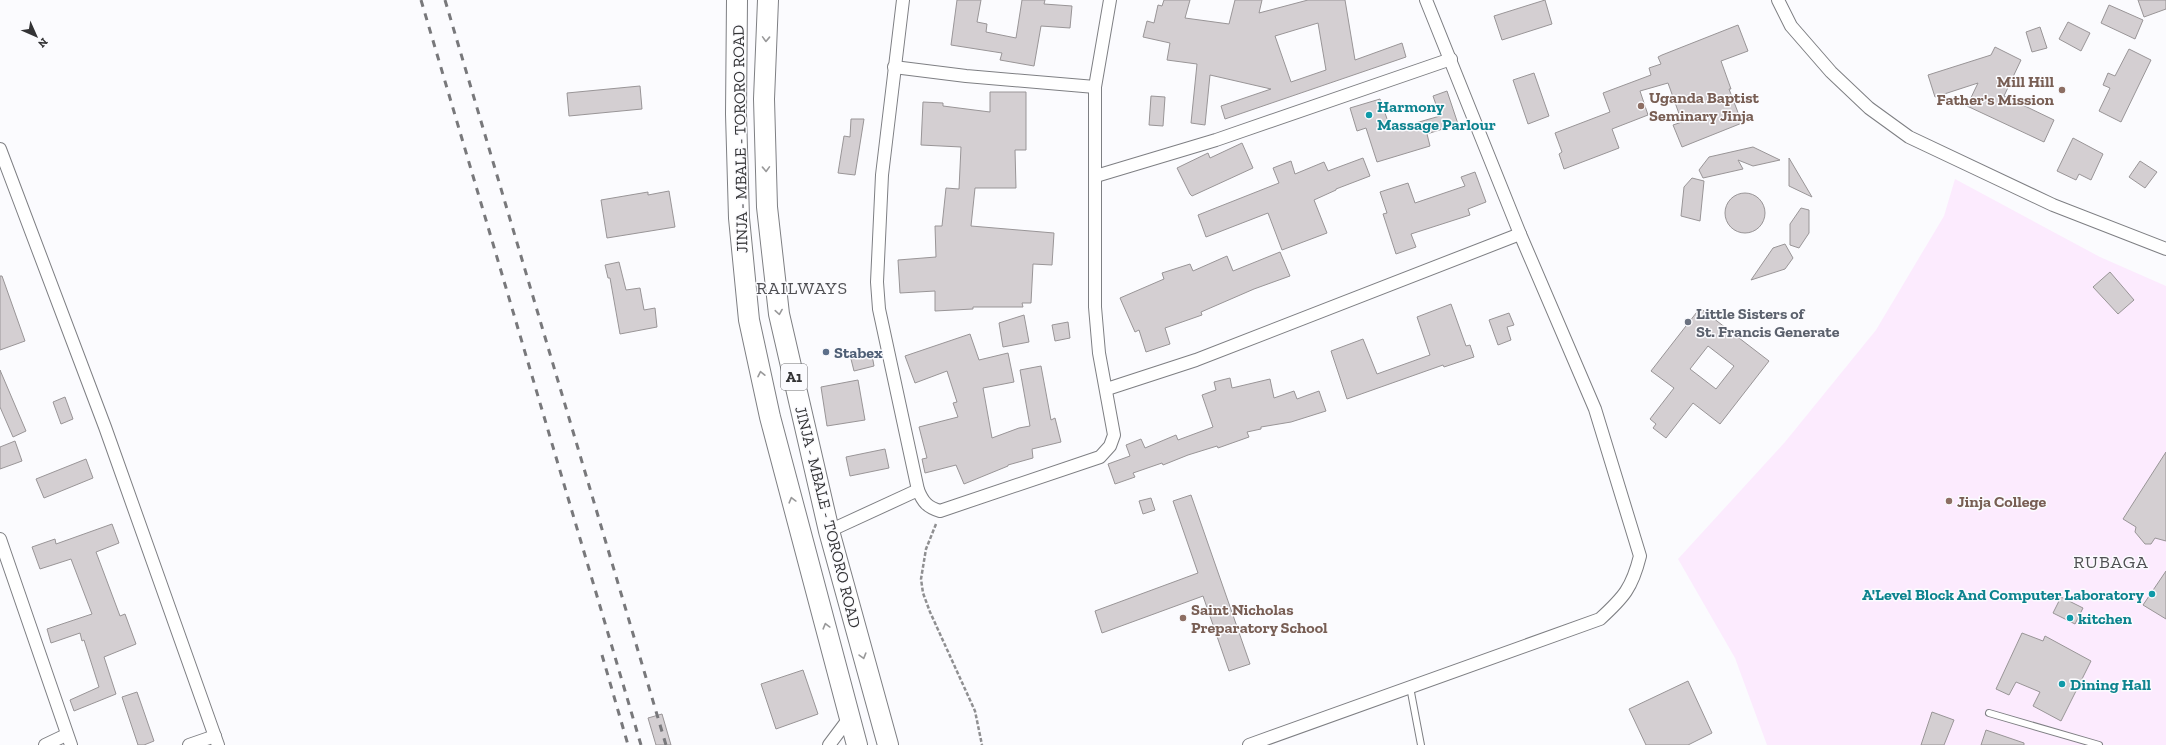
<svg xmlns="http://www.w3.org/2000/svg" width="2166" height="745" font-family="'Zilla Slab',serif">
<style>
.education{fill:#fcebfe}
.building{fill:#d4cfd2;stroke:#999597;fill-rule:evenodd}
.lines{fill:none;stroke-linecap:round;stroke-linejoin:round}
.service-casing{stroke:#7e7f83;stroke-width:8}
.minor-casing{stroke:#7e7f83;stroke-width:14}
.trunk-casing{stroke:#7e7f83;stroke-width:22}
.path{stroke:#8f8f91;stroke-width:2.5;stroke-dasharray:4 2;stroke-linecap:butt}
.service{stroke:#fff;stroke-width:6}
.minor{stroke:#fff;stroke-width:12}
.trunk{stroke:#fff;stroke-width:20}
.rail{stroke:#78787b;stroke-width:3;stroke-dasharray:7 7;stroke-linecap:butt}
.oneway{stroke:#99999a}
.education-dot{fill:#8d6e63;stroke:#fbfbfe;stroke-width:1.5}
.culture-dot{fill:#0f9aa8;stroke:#fbfbfe;stroke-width:1.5}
.worship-dot{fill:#6b7280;stroke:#fbfbfe;stroke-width:1.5}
.service-dot{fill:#5c6f8a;stroke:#fbfbfe;stroke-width:1.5}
.labels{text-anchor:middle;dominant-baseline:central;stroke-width:3;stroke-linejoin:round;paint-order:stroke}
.shield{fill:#fbfbfe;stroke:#6f6f71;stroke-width:1}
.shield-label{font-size:15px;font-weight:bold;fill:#333335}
.education-label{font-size:16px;font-weight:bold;fill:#785e54;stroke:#fbfbfe;text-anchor:start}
.culture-label{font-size:16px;font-weight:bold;fill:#0d838f;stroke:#fbfbfe;text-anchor:start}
.street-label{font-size:16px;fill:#333335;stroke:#fbfbfe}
.worship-label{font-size:16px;font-weight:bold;fill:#5b616d;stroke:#fbfbfe;text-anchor:start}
.service-label{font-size:16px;font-weight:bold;fill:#4e5e75;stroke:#fbfbfe;text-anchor:start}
.quarter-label{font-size:18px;letter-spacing:1px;fill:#505054;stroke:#fbfbfe}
</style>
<rect width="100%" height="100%" fill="#fbfbfe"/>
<polygon class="education" points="1955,179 2100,257 2166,286 2166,745 1767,745 1735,658 1678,559 1785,442 1876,330 1944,216"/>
<g class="building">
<polygon points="957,0 981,0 977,22 987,24 986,32 1016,38 1022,0 1045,0 1044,4 1072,6 1070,28 1041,26 1034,66 1000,60 1002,53 951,45"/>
<path d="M1164,0H1190L1185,18L1229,24L1235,0H1262L1259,13L1308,0H1345L1355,60L1402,43L1406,57L1225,119L1221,106L1271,89L1210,75L1205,125L1191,123L1197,64L1167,60L1170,43L1143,37L1147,21L1154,23L1158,5L1162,6ZM1318,23L1326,70L1291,82L1275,36Z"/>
<polygon points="1545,0 1552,24 1502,40 1494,16"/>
<polygon points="2138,0 2166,0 2166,9 2144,17"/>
<polygon points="2109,5 2143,20 2135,39 2101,23"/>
<polygon points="2068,22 2090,33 2081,51 2059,39"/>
<polygon points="1738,25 1748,51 1721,61 1731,89 1729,89 1742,123 1682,147 1673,125 1682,122 1668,83 1640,91 1648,115 1612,129 1619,148 1564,169 1559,154 1562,152 1555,133 1610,112 1603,93 1651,75 1649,68 1661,64 1658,57 1662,55"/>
<polygon points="2040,27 2047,48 2032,52 2026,32"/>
<polygon points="1995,47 2021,60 2004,96 2054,120 2044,142 1967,106 1978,83 1935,97 1928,75 1991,55"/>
<polygon points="2129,49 2151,60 2121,122 2099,111 2110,88 2103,85 2108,73 2115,76"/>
<polygon points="1534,73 1549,116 1528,124 1513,80"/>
<polygon points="640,86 642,109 569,116 567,93"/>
<polygon points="1447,91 1458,124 1427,134 1430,146 1377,162 1366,128 1357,131 1350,108 1380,99 1391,130 1440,116 1433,96"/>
<polygon points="990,92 1026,92 1026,150 1015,150 1016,188 975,188 971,226 1054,233 1052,265 1033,264 1031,303 1022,303 1023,307 973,307 973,309 935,311 935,291 900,293 898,260 936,257 935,226 942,226 946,188 959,189 961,147 921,145 923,102 943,103 943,106 990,112"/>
<polygon points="1151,96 1165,97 1163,126 1149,125"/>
<polygon points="851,119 864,119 855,175 838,173 844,136 850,137"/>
<polygon points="2073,138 2103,154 2091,180 2079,174 2076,180 2057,171"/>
<polygon points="1242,143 1253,168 1192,196 1190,194 1177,168 1208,153 1210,158"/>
<polygon points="1753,147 1780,160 1753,166 1738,160 1743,169 1703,178 1699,170 1709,157"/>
<polygon points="1363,158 1370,176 1336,189 1336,190 1314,200 1327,233 1282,250 1268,213 1206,237 1198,215 1279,183 1273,168 1291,161 1295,174 1324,162 1328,171"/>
<polygon points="1789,158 1812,197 1789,186"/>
<polygon points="2140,161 2157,172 2145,188 2129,177"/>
<polygon points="1475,172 1486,202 1468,209 1470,215 1411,234 1416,247 1396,254 1383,214 1387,213 1380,192 1408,183 1415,203 1465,186 1461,177"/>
<polygon points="1692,178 1704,181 1700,221 1681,216 1684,187"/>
<polygon points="669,191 675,227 607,238 601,200 648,192 648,195"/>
<circle cx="1745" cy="213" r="20"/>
<polygon points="1801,208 1809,210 1809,233 1799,248 1790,245 1790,224"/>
<polygon points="1785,244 1793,258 1785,269 1751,280 1773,248"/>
<polygon points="1280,252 1290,276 1254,289 1201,312 1202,315 1165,328 1170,344 1146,352 1139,330 1135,332 1120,298 1164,279 1162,273 1190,264 1193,271 1227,256 1233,271"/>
<polygon points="619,262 626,290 640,288 644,310 655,308 657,327 620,334 610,278 608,278 605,265"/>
<polygon points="2110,272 2134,300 2118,314 2093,287"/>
<polygon points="0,276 2,276 25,341 0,350"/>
<polygon points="1451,304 1466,346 1470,345 1474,357 1444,367 1443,365 1347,399 1331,351 1363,339 1377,374 1430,355 1417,317"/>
<path d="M1700,308L1769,361L1720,424L1693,403L1666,438L1653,428L1656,424L1650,419L1674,388L1651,371ZM1708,346L1734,366L1716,389L1690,369Z"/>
<polygon points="1509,313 1514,325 1507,327 1511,340 1498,345 1489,320"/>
<polygon points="1024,315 1029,342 1003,347 999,323"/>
<polygon points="1068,322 1070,338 1055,341 1052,325"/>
<polygon points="970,334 979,360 1008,353 1014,382 983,388 992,438 1019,428 1030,426 1020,370 1041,366 1051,420 1055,418 1061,442 1032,449 1033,458 1008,465 1008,466 964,484 956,465 925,473 922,459 927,458 919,427 958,417 953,403 957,402 947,371 915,383 905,356"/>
<polygon points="872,355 874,366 854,371 851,359"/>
<polygon points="0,370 26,431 13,437 0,407"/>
<polygon points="1230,378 1232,388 1270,379 1274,398 1294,391 1297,399 1319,391 1326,411 1291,422 1261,427 1261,429 1247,432 1249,437 1218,448 1217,446 1188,455 1163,465 1162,463 1133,473 1135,477 1115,484 1108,464 1130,456 1126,445 1141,439 1145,448 1176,435 1178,440 1213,427 1202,395 1216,390 1214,382"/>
<polygon points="858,380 865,420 827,426 821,387"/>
<polygon points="65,397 73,419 61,424 53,402"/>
<polygon points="15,441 22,461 0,469 0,447"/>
<polygon points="885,449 889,468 850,476 846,457"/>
<polygon points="2166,452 2166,541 2155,538 2151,544 2145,544 2135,532 2136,527 2123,519"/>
<polygon points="86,459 93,478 44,498 36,479"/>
<polygon points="1191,495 1250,664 1229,671 1203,596 1102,633 1095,611 1198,573 1173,501"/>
<polygon points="1151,498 1155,510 1143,514 1139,501"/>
<polygon points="112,524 119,543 96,552 120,616 125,614 136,644 104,657 116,694 74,711 70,700 99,687 84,640 82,641 80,633 51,643 47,629 92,614 71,559 40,569 32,547 55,539 56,544"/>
<polygon points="2166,571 2166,619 2143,605"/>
<polygon points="2061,597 2083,608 2075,624 2053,613"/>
<polygon points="2022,633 2043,641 2045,636 2091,661 2061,721 2033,706 2040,692 2016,682 2009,695 1996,689"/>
<polygon points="803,670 818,714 776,729 761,684"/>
<polygon points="1688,681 1712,733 1688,745 1646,745 1629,709"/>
<polygon points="137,692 154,741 144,745 138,745 122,697"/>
<polygon points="1932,712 1954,720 1944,745 1921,745"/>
<polygon points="662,714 671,745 656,745 648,718"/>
<polygon points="1986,730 2024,743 2024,745 1981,745"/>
</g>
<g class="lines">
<g class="service-casing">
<g id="service">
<polyline points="1410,687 1421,745"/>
<polyline points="1989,713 2099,745"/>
</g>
</g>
<g class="minor-casing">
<g id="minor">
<path d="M903,0L882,175L877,282L879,309L918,490C923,502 927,507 940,511L1100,457L1110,446L1114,435L1099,353L1095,307V87L1110,0"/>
<polyline points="1778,0 1791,26 1831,72 1869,108 1909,137 2053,205 2166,249"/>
<polyline points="894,67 966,76 1095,87"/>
<polyline points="0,149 105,427 218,745"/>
<polyline points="1096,176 1216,140 1451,59"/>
<polyline points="1107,389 1196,360 1520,234"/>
<polyline points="829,531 918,490"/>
<polyline points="0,539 71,745"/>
<polyline points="45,745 66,735"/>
<polyline points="189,745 215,736"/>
<polyline points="829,745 850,717"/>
<path d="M1249,745L1600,619C1624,597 1632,588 1640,556L1595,409L1520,234L1426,0"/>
</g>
</g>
<g class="trunk-casing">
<g id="trunk">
<polyline points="737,0 736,114 739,218 749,320 770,417 857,745"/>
<polyline points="768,0 764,99 767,207 779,314 829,531 888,745"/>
</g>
</g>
<polyline class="path" points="936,524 926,549 921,579 923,593 930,612 975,711 982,745"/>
<use href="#service" class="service"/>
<use href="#minor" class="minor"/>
<use href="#trunk" class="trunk"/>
<g class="rail">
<polyline points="421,0 641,745"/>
<polyline points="445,0 666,745"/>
<polyline points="602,655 628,745"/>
</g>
</g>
<defs><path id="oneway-chevron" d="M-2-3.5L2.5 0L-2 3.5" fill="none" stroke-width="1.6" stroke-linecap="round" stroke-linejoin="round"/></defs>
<g class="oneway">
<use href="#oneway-chevron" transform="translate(766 39) rotate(92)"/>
<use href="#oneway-chevron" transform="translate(766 169) rotate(88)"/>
<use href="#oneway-chevron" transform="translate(779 312) rotate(81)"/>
<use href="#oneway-chevron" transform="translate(761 374) rotate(-102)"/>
<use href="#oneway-chevron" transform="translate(792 500) rotate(-105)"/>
<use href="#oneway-chevron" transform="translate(826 626) rotate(-105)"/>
<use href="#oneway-chevron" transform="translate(863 656) rotate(74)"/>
</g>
<g class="education-dot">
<circle cx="2062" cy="90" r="4"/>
<circle cx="1641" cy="106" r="4"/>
<circle cx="1949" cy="501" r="4"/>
<circle cx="1183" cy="618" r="4"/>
</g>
<g class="culture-dot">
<circle cx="1369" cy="115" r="4"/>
<circle cx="2152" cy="594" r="4"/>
<circle cx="2070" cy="618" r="4"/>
<circle cx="2062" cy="684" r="4"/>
</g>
<circle class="worship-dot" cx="1688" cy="322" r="4"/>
<circle class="service-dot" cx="826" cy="352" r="4"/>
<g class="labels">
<rect class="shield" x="781" y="364" width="26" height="26" rx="3"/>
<g class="shield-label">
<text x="794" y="377">A1</text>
</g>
<g class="education-label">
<text x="2054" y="81" text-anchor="end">Mill Hill<tspan x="2054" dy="18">Father's Mission</tspan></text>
<text x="1649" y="97">Uganda Baptist<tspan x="1649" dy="18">Seminary Jinja</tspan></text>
<text x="1957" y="501">Jinja College</text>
<text x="1191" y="609">Saint Nicholas<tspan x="1191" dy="18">Preparatory School</tspan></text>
</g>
<g class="culture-label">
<text x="1377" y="106">Harmony<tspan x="1377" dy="18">Massage Parlour</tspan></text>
<text x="2144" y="594" text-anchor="end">A'Level Block And Computer Laboratory</text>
<text x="2078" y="618">kitchen</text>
<text x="2070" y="684">Dining Hall</text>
</g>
<g class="street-label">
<text transform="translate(740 139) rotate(-91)">JINJA - MBALE - TORORO ROAD</text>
<text transform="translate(828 517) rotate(76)">JINJA - MBALE - TORORO ROAD</text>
</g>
<g class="worship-label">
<text x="1696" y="313">Little Sisters of<tspan x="1696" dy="18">St. Francis Generate</tspan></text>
</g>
<g class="service-label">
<text x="834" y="352">Stabex</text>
</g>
<g class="quarter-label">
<text x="802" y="288">RAILWAYS</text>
<text x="2111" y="562">RUBAGA</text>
</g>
</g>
<g transform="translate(36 36) rotate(135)" stroke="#fbfbfe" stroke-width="3" paint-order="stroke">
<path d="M0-3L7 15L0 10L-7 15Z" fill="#333335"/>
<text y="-6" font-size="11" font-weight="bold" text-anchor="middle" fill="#333335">N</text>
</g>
</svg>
